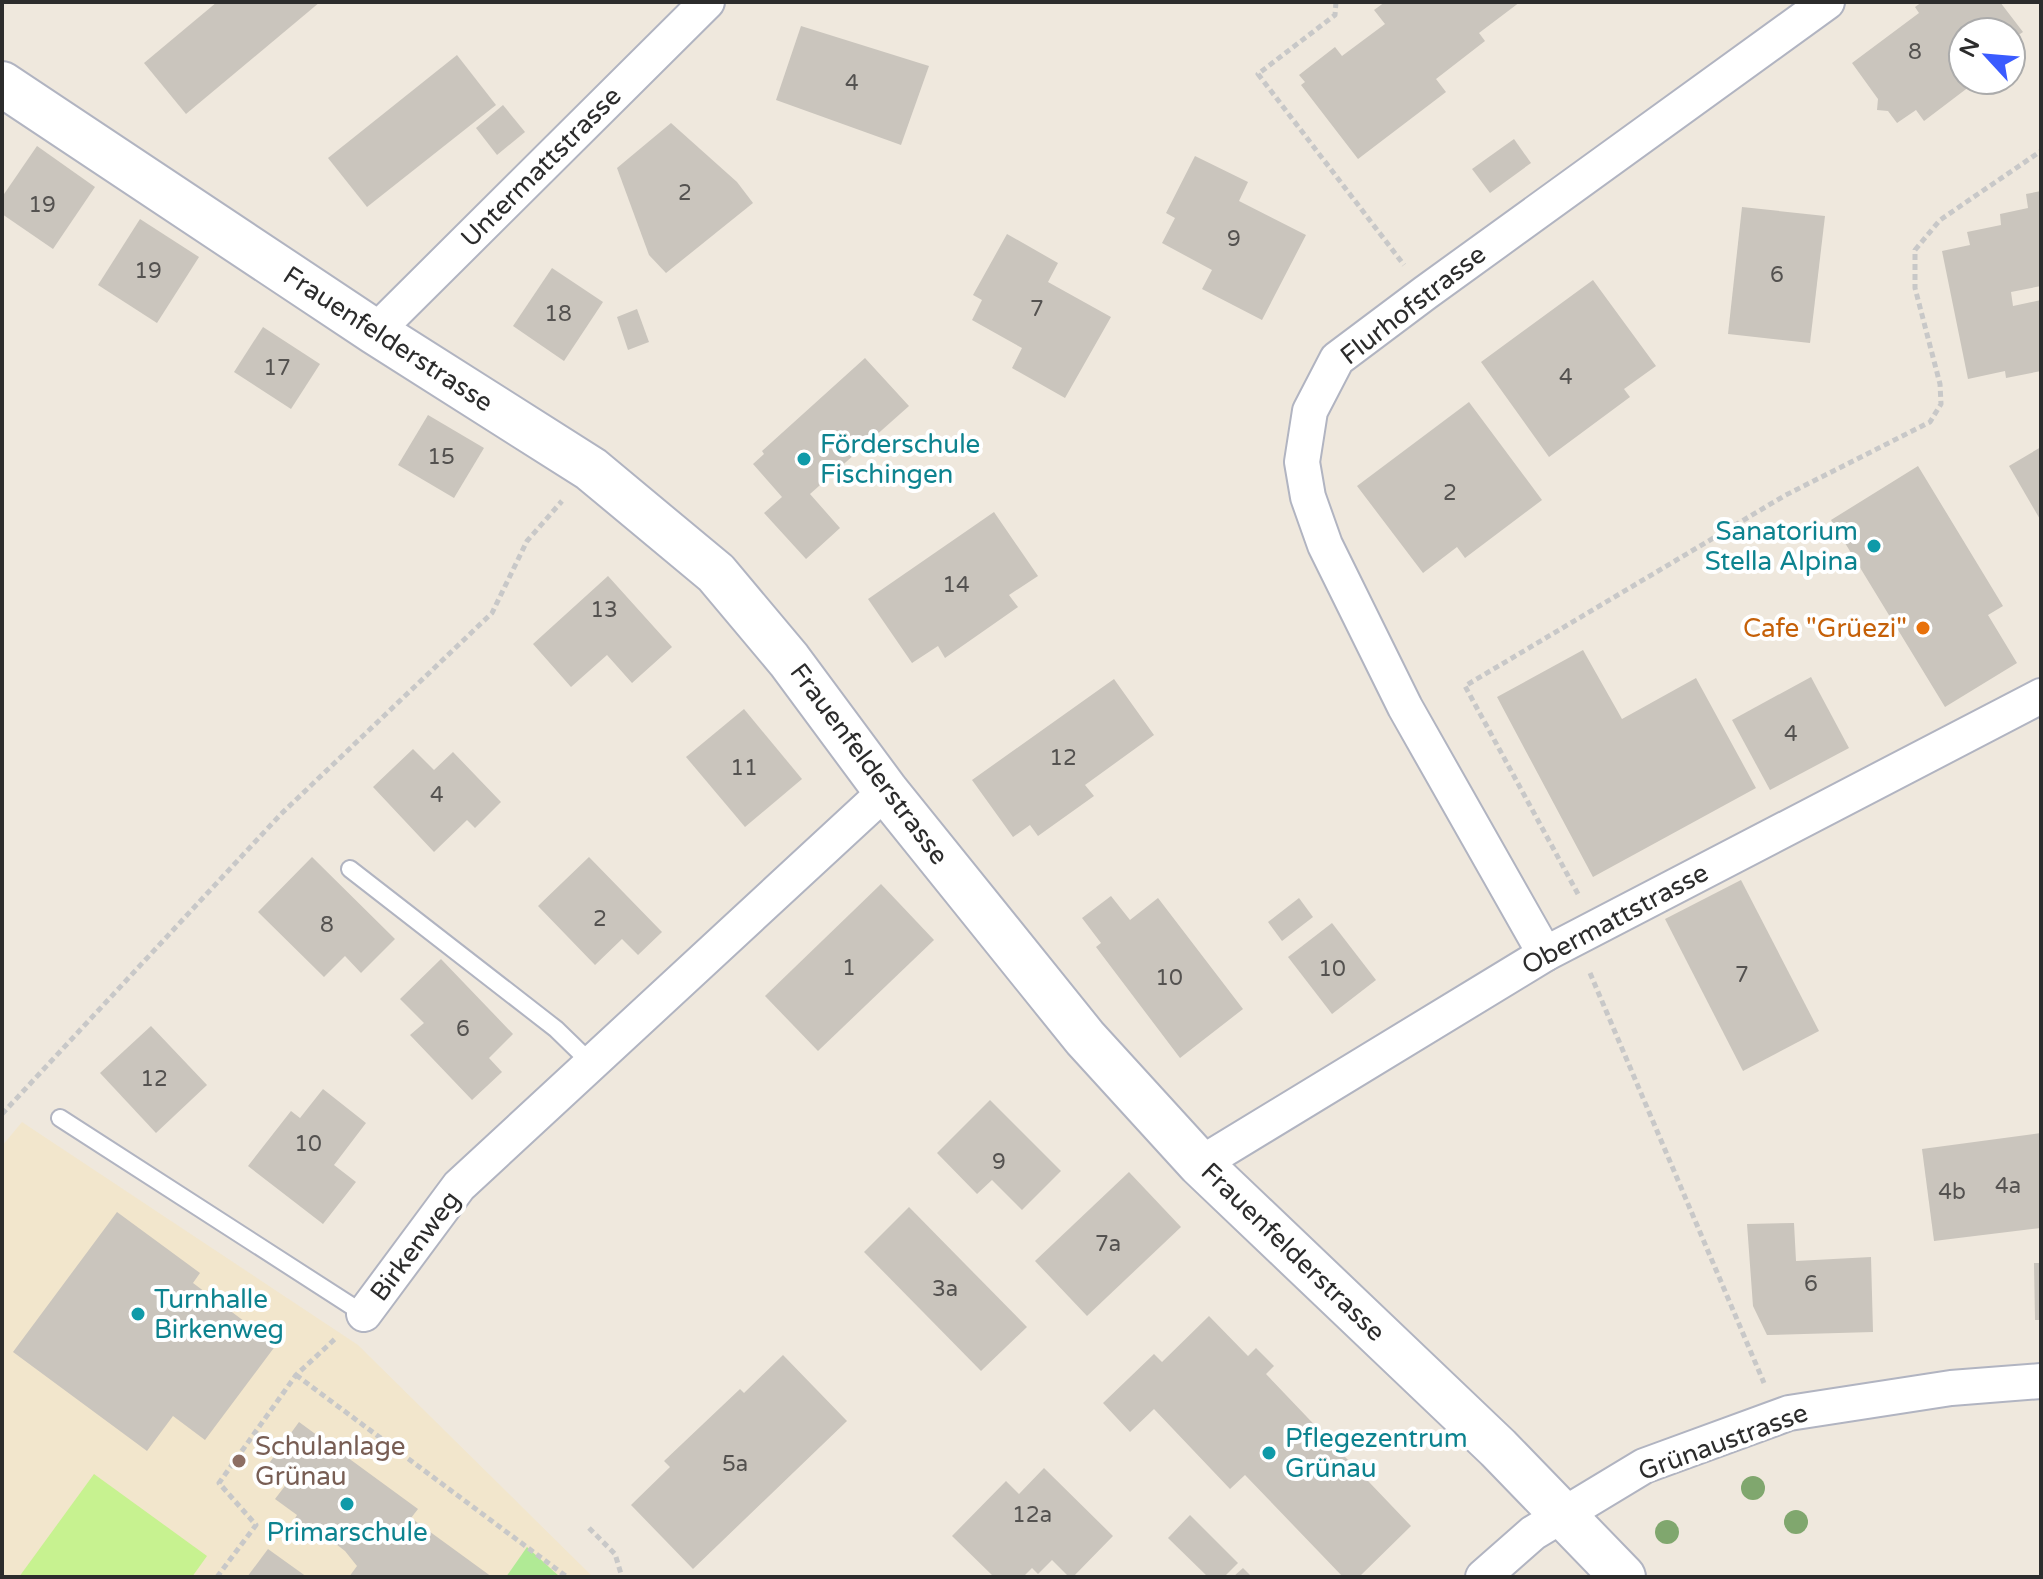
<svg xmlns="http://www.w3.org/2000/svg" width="2043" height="1579" font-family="'Varela Round',sans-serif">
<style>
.education{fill:#f2e6cc}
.green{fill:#b0ea95}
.pitch{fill:#c7f290}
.building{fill:#cac5bd}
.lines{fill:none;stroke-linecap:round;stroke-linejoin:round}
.lane-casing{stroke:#b1b4c1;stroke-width:20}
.street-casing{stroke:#b1b4c1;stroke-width:38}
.secondary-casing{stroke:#b1b4c1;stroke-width:48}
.path{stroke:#c8c8c8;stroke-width:5;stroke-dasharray:6 4;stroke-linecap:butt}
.lane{stroke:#fff;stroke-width:16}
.street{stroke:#fff;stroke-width:34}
.secondary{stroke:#fff;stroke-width:44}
.tree{fill:#80a76e}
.culture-dot{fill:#0f9aa8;stroke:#fff;stroke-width:3}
.food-dot{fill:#e8710a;stroke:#fff;stroke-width:3}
.education-dot{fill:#8d6e63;stroke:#fff;stroke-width:3}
.labels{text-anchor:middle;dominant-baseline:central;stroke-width:8;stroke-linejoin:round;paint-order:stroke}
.number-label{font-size:22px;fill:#545250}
.street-label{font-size:26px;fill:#2c2c2c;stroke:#fff}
.culture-label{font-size:26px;fill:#0d838f;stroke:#fff;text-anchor:start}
.food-label{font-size:26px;fill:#c56008;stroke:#fff;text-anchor:end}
.education-label{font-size:26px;fill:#785e54;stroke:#fff;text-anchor:start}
</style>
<rect width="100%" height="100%" fill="#efe8dd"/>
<polygon class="education" points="22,1122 358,1345 593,1577 2,1577 2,1146"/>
<polygon class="green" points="527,1547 560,1577 506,1577"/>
<polygon class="pitch" points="94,1474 207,1556 192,1577 19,1577"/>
<g class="building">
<polygon points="217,2 320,2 186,114 144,63"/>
<polygon points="1385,2 1520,2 1479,33 1485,41 1436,79 1446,92 1358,159 1301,85 1305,82 1299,75 1335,47 1342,56 1385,24 1374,10"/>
<polygon points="1922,2 2000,2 2023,32 2011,40 2011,32 1963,32 1963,80 1978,80 1924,121 1916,110 1897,123 1888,111 1877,110 1878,99 1852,63 1919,13 1915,7"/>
<polygon points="801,26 929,66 901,145 776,100"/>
<polygon points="457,55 496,105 367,207 328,158"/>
<polygon points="503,105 525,132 497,155 476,128"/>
<polygon points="671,123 737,182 753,203 666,273 649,255 617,168"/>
<polygon points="1514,139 1531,163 1490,193 1472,169"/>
<polygon points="37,146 95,187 53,249 2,214 2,197"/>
<polygon points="1195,156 1248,182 1239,201 1306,235 1262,320 1202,289 1212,270 1162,243 1175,218 1166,213"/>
<polygon points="2041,191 2041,286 2011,292 2013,306 2041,300 2041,371 2006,378 2005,371 1968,379 1942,251 1970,245 1967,232 2001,225 2000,214 2028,208 2026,194"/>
<polygon points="1742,207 1825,216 1810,343 1728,334"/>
<polygon points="140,219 199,257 157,323 98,285"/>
<polygon points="1007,234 1058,263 1048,282 1111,317 1065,398 1012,368 1022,348 972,320 982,300 973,295"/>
<polygon points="552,268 603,302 564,361 513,326"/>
<polygon points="1593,280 1656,366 1624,389 1630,397 1549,457 1481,362"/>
<polygon points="637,309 649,342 628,350 617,317"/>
<polygon points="263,327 320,364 291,409 234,372"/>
<polygon points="865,358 909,406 810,494 840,528 806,559 764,513 782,497 753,464 764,454 762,451"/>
<polygon points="1469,402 1542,500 1465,558 1457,547 1423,573 1357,486"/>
<polygon points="428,415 484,448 454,498 398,465"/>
<polygon points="2041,447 2041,521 2009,466"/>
<polygon points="1918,466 2003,606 1988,615 2017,663 1945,707 1831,520"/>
<polygon points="994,512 1038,576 1009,595 1018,607 945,658 938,646 912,663 868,599"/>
<polygon points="608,576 672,647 632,683 607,655 571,687 533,644"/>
<polygon points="1583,650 1622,719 1696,678 1756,788 1593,877 1497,697"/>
<polygon points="1811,677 1849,748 1770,790 1732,720"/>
<polygon points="1114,679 1154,735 1085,785 1094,796 1038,836 1030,825 1013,837 972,780"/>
<polygon points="744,709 802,779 745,827 686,757"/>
<polygon points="413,749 434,770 453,752 501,802 475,828 467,820 434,852 373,787"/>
<polygon points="312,857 395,939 361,973 345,956 324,977 258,912"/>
<polygon points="589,857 662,932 638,955 622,939 595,965 538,906"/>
<polygon points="1741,880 1819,1031 1743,1071 1665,919"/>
<polygon points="881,884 934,940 818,1051 765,996"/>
<polygon points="1111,896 1130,920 1158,898 1243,1009 1180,1058 1096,947 1101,943 1082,918"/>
<polygon points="1299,898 1313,917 1282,941 1268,922"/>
<polygon points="1332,923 1376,980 1332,1014 1288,957"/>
<polygon points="441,959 513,1034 489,1058 502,1072 472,1100 410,1035 424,1023 400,999"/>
<polygon points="151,1026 207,1085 156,1133 100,1073"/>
<polygon points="323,1089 366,1123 334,1165 356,1182 323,1224 248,1166 291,1111 300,1118"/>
<polygon points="990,1100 1061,1171 1022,1210 992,1180 977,1194 937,1153"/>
<polygon points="2041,1133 2041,1228 1934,1241 1922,1149"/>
<polygon points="1129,1172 1181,1227 1087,1316 1035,1261"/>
<polygon points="909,1207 1027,1327 981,1371 864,1252"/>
<polygon points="117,1212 200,1273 193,1283 276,1345 205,1440 173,1416 147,1451 13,1352"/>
<polygon points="1794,1223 1796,1261 1871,1257 1873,1332 1767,1335 1753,1306 1747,1224"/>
<polygon points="2034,1263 2041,1263 2041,1320 2035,1320"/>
<polygon points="1209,1316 1248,1356 1256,1348 1274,1366 1266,1374 1411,1526 1359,1577 1343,1577 1245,1475 1230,1489 1154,1409 1130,1432 1103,1403 1154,1354 1162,1362"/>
<polygon points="783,1355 847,1421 693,1569 631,1505 670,1467 664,1461 740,1389 744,1393"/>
<polygon points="299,1422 418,1509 411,1518 492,1577 349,1577 357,1566 345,1551 314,1527 294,1520 297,1515 275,1499 288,1482 267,1466"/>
<polygon points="1044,1468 1113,1536 1073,1577 1069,1577 1052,1560 1038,1574 1032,1568 1023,1577 994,1577 952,1536 1006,1481 1019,1494"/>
<polygon points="1190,1515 1238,1563 1224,1577 1208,1577 1168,1538"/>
<polygon points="268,1549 307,1577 247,1577"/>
<polygon points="1243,1568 1252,1577 1233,1577"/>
</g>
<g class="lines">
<g class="lane-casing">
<g id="lane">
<polyline points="350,869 556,1029 591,1063"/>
<polyline points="60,1118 364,1314"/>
</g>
</g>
<g class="street-casing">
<g id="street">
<polyline points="375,332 707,2"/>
<polyline points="1545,954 1405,707 1325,545 1308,497 1302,462 1310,411 1337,359 1425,293 1827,2"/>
<polyline points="1200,1164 1545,954 2041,696"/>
<polyline points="364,1314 459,1186 886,791"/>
<polyline points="1483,1577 1533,1533 1644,1466 1789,1413 1951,1388 2041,1381"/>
</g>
</g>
<g class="secondary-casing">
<polyline id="secondary" points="2,84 375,332 591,469 716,573 789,660 886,791 1085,1038 1200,1164 1498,1448 1623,1577"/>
</g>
<g class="path">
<polyline points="1336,2 1335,15 1258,74 1404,265"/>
<polyline points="1578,894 1465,686 1784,496 1930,422 1941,404 1940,384 1915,288 1915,250 1940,220 2041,151"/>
<polyline points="1590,973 1764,1383"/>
<polyline points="2,1114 281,814 492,613 527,541 562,501"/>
<polyline points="296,1375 567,1577"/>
<polyline points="589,1528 615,1554 622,1577"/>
<polyline points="217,1577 256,1525 219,1483 296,1375 336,1338"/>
</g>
<use href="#lane" class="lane"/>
<use href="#street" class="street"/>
<use href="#secondary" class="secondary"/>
</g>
<g class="tree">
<circle cx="1753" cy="1488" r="12"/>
<circle cx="1796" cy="1522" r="12"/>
<circle cx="1667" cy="1532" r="12"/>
</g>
<g class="culture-dot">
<circle cx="804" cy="459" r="8"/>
<circle cx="1874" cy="546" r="8"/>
<circle cx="138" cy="1314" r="8"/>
<circle cx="1269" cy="1453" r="8"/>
<circle cx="347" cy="1504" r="8"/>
</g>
<circle class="food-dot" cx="1923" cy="628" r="8"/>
<circle class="education-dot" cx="239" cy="1461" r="8"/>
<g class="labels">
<g class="number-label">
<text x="1915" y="52">8</text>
<text x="852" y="83">4</text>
<text x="685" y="193">2</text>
<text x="42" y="205">19</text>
<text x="1234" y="239">9</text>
<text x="148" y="271">19</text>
<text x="1777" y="275">6</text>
<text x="1037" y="309">7</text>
<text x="558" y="314">18</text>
<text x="277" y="368">17</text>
<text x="1566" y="377">4</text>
<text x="441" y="457">15</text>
<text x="1450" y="493">2</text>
<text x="956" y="585">14</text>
<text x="604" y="610">13</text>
<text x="1791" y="734">4</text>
<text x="1063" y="758">12</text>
<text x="744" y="768">11</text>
<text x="437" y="795">4</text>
<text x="600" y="919">2</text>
<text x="327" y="925">8</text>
<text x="849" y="968">1</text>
<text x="1332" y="969">10</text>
<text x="1742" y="975">7</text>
<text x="1169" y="978">10</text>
<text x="463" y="1029">6</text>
<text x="154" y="1079">12</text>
<text x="308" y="1144">10</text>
<text x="999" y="1162">9</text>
<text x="2008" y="1186">4a</text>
<text x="1952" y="1192">4b</text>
<text x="1108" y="1244">7a</text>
<text x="1811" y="1284">6</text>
<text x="945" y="1289">3a</text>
<text x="735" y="1464">5a</text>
<text x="1032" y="1515">12a</text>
</g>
<g class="street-label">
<text transform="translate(541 167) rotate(-45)">Untermattstrasse</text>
<text transform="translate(1413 305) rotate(-38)">Flurhofstrasse</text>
<text transform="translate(388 339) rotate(33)">Frauenfelderstrasse</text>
<text transform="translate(869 764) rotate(53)">Frauenfelderstrasse</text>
<text transform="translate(1615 919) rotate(-28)">Obermattstrasse</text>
<text transform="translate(415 1246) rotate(-53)">Birkenweg</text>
<text transform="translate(1293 1252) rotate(44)">Frauenfelderstrasse</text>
<text transform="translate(1723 1442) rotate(-20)">Grünaustrasse</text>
</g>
<g class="culture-label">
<text x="820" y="444">Förderschule<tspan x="820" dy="30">Fischingen</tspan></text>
<text x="1858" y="531" text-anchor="end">Sanatorium<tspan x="1858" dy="30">Stella Alpina</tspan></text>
<text x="154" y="1299">Turnhalle<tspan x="154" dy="30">Birkenweg</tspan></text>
<text x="1285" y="1438">Pflegezentrum<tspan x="1285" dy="30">Grünau</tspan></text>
<text x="347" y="1532" text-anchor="middle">Primarschule</text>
</g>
<g class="food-label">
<text x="1907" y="628">Cafe "Grüezi"</text>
</g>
<g class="education-label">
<text x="255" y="1446">Schulanlage<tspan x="255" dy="30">Grünau</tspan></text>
</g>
</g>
<rect width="2043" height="1579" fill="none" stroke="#2c2c2c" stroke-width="8"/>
<g transform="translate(1987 56) rotate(296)"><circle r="38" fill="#ffffff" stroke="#ababab" stroke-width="2"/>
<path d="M0-6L14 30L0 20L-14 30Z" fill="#3a5bff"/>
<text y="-12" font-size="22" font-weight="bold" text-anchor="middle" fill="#2c2c2c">N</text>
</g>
</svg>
